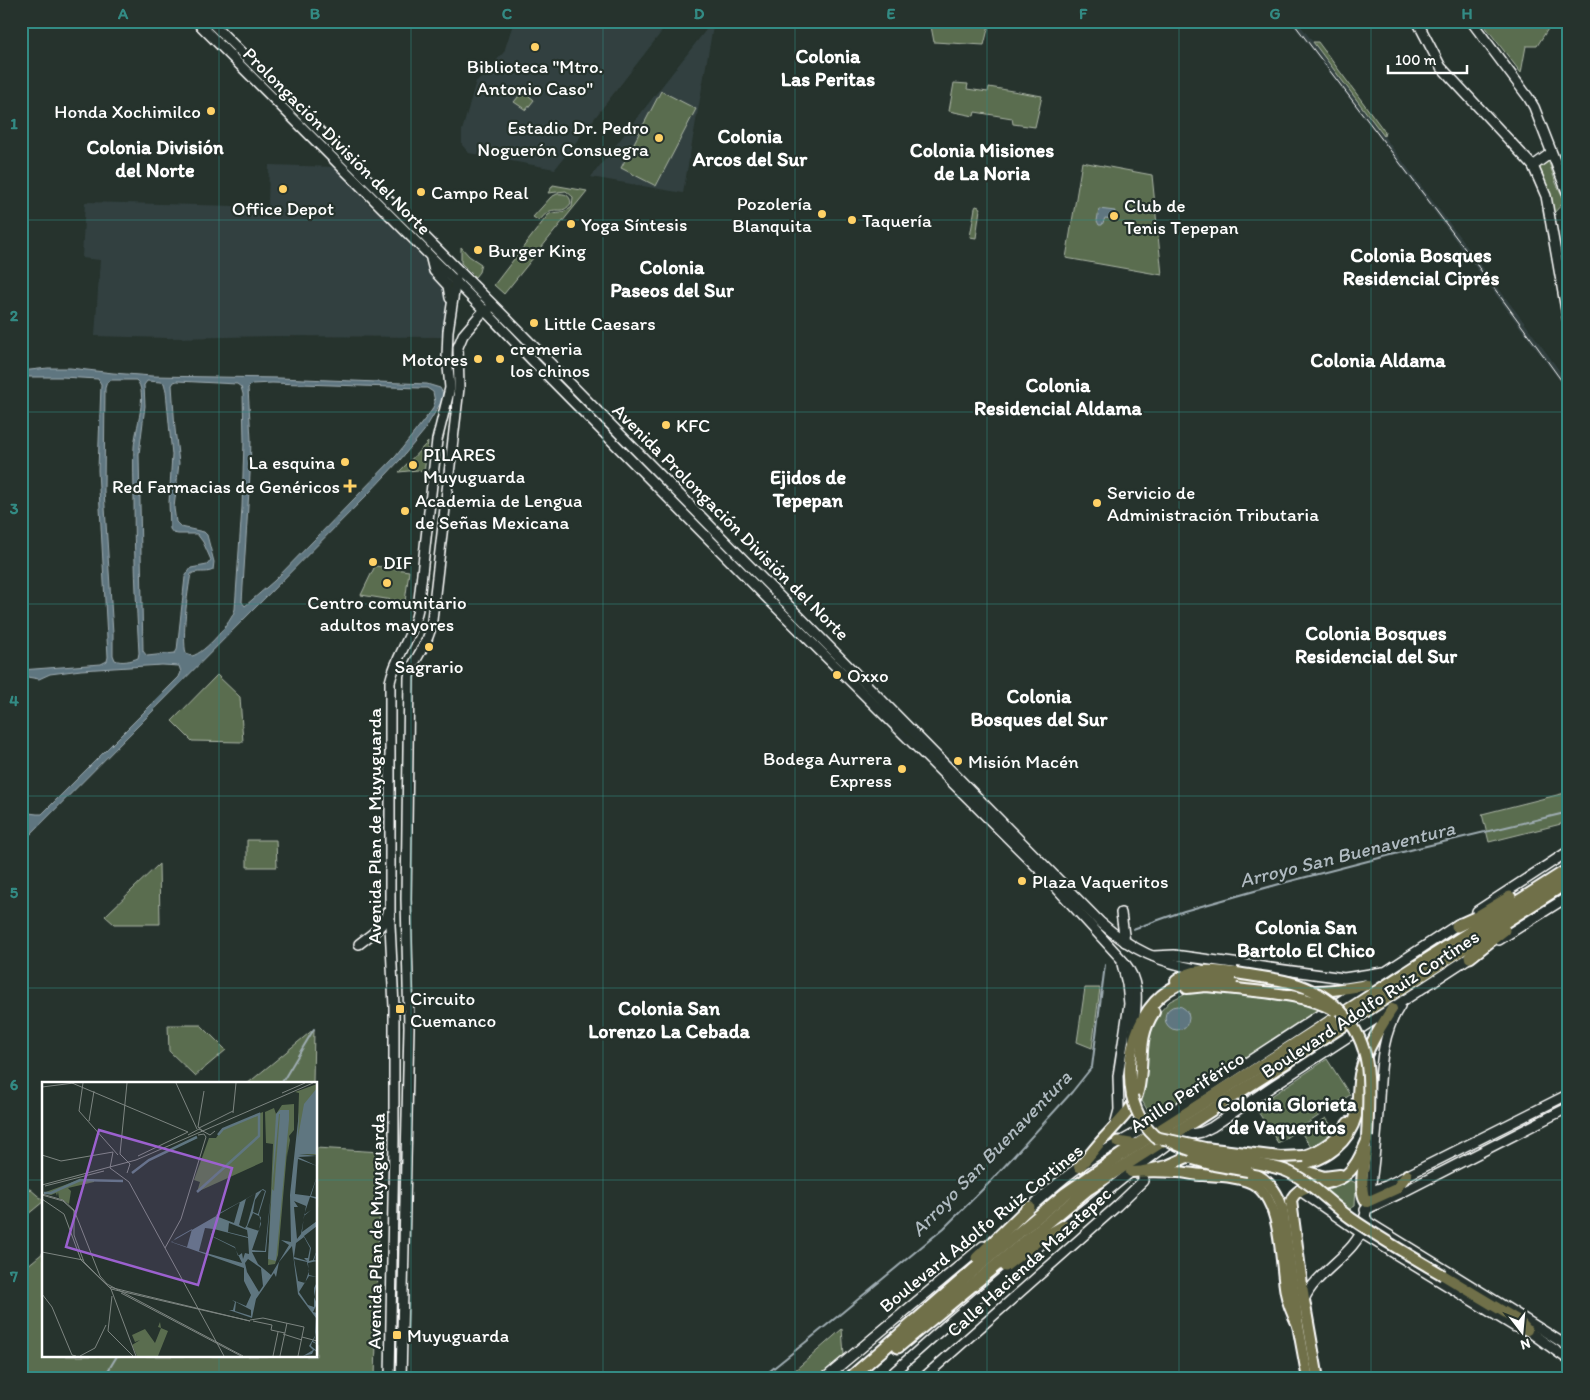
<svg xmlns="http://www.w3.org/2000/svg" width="1590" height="1400" font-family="Itim,sans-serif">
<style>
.built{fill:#334141}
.green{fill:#5a6d4f;stroke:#acb6a7}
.water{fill:#5f7680;stroke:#9fadb3;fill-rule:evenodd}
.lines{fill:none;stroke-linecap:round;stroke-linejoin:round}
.stream{stroke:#9fadb3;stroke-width:2}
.secondary-casing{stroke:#fff;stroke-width:12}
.primary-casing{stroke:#fff;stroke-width:14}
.highway-casing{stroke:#fff;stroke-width:15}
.secondary{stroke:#26332d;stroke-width:9}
.primary{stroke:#70704a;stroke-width:10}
.highway{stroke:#70704a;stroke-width:11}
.tram{stroke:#fff;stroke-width:1}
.primary-bridge-casing{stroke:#fff;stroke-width:14;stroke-linecap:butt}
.primary-bridge{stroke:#70704a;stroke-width:10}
.grid{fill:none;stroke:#338b84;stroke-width:1;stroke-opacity:0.55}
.poi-dot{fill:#ffd166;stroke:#26332d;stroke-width:2}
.labels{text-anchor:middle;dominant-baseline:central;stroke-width:4.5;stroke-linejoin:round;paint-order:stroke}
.poi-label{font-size:19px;fill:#fff;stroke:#26332d;text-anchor:start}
.street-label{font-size:19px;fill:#fff;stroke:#26332d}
.neighbourhood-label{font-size:20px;font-weight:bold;fill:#fff;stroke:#26332d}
.water-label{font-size:20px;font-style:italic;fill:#afbac0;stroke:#26332d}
.inset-river{fill:none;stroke:#5f7680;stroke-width:2.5}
.inset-road{fill:none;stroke:#7d8581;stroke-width:1}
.view{fill:#9c61cf;fill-opacity:0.15;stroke:#9c61cf;stroke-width:2.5}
.inset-edge{fill:none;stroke:#fff;stroke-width:2.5}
.neatline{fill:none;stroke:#338b84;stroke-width:2}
.grid-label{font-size:16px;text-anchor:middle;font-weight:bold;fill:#338b84}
</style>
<rect width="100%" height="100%" fill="#26332d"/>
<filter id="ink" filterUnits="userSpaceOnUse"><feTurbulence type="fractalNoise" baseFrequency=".02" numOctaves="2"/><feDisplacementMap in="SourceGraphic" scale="10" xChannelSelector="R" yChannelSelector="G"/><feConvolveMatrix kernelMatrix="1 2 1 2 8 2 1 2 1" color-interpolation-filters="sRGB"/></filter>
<g filter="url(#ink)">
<g class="built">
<polygon points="514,21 670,21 555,169 469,153 462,145 462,131 476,81 479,80 504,52"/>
<polygon points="713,21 714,21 683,193 591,177"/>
<polygon points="1290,21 1297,21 1526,325 1569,384 1569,393 1378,136"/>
<polygon points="269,165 336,167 372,208 377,211 424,259 428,271 446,291 445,337 276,336 169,338 95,336 100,260 82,258 85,202 268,207"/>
</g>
<g class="green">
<polygon points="930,21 990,21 984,45 934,42"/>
<polygon points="1481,21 1553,21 1537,46 1526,46 1521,73"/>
<polygon points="1313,42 1318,42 1385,132 1384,136"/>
<polygon points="954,83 968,84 967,89 988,92 989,87 1042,96 1035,127 1013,124 1012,118 975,112 974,116 949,111"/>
<polygon points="523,91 534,100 526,110 514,102"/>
<polygon points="661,91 696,109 656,186 621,168"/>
<polygon points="1546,154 1556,183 1565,201 1553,214 1538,168"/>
<polygon points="1082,162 1152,175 1162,275 1066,258"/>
<path d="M553,185L587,191L504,294L494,285L548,215C555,210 563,215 572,207L573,197L566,191L548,193Z"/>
<path d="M557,194C565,193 570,195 571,203C563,215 557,207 548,212C545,214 542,218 539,221L533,217L551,197Z"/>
<polygon points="976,206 979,207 980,209 976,238 970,237 975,208"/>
<polygon points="461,247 469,256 481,264 479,272 475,277 461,263"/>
<polygon points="428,442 424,473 418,470 399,472"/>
<polygon points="375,566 409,571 405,602 361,595"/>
<polygon points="217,675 240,697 243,742 192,741 172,721"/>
<polygon points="1569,792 1569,822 1489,842 1482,814"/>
<polygon points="247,840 276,840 277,867 247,867"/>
<polygon points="159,864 160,924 114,924 105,916"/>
<polygon points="1085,988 1100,988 1092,1048 1077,1042"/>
<polygon points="1205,989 1300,1001 1322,1010 1153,1120 1141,1099 1145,1086 1149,1030 1158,1014 1170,1001 1184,994"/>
<polygon points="168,1025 201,1025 226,1050 195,1076 169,1051"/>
<polygon points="314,1029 313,1084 247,1084"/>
<polygon points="1327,1059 1350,1095 1278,1143 1255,1107"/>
<polygon points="1326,1118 1335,1131 1311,1147 1302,1134"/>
<polygon points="316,1148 381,1152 375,1379 21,1379 21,1271 44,1252 44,1356 316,1356"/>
<polygon points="1346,1178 1356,1183 1355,1206 1341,1214 1307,1193"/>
<polygon points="21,1189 30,1189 44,1201 21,1220"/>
<polygon points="842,1329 844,1355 815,1379 785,1379"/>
</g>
<g class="water">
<polygon points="1099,209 1115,211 1113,219 1105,218 1102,225 1099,225 1097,221"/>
<path d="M48,368H70L113,373L152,376L280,378L427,384L440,388L443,393V399L424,431L400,460L369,493L21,844V837L26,831L25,829L21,828V812L37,814H42L179,677L181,672L179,666L162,665L81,670L50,674L39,679L21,676V670L101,664L107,661L108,657L98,470L101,384L98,379L62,377H21V371ZM111,380H136C149,391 135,431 134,447C133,464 134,482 134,500C134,551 136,602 139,653L138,658C131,661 121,663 115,660L113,655V634L104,491L105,388L107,382ZM147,381L161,382L164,383L166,391L172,455L169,502L170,529L173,533L178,534H197L203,542L211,560L207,565L191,568L185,577L177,650L175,653L147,656L143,651L139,454L145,406L144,385ZM177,381L237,384L241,387L243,394L244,441L242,507L235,609C232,622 205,653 192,656L186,654C182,637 187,593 191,574C197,570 206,574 213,570L214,562L207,535L204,532L181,527L176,522L174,508L179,463L175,429L172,385L174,382ZM272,383L420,388H427L433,392L435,402L432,410L396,456L274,581L245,606L242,602L250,474L251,439L248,388L252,384Z"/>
<circle cx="1177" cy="1018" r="12"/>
</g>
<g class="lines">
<g class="stream">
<polyline points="1133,929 1184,911 1283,883 1418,848 1569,812"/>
<polyline points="281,1084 314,1029"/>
<polyline points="103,1379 117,1356"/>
<polyline points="760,1379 838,1316 944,1228 991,1181 1072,1092 1092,1067 1105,965"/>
</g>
<g class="secondary-casing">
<g id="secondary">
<path d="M196,21L492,318L531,359L772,603L1040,870L1124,962C1144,987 1134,1010 1133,1039"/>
<path d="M210,21L499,311L1100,922C1133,951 1159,962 1201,970"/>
<polyline points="1417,21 1441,67 1533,166 1546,196 1569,327"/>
<polyline points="1471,21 1528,97 1534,107 1569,197"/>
<polyline points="1533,166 1551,153"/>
<polyline points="431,259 434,271 448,286 450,298"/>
<polyline points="1477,911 1569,851"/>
<polyline points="1121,913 1125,942"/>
<polyline points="1499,940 1569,896"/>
<path d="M359,944C370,935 385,927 387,912"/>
<polyline points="1153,956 1174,955 1344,978 1383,972"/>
<polyline points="1115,1125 1119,1110 1118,1076 1129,1004 1127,984 1122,964"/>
<polyline points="1299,1190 1361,1233 1515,1327 1527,1330 1569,1360"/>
<polyline points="1369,1192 1386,1186 1569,1094"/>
<polyline points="1365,1210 1399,1194 1569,1107"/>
<path d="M1026,1211C1044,1196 1060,1180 1079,1167C1106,1148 1134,1135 1162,1118L1460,923"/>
<polyline points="1365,1216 1368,1222 1512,1311 1569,1347"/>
<polyline points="1060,1229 1131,1172 1169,1144 1181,1136 1202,1132 1212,1127 1274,1085 1475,954"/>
<path d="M1304,1300C1315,1272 1357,1253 1363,1226C1372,1189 1375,1151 1378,1113C1381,1076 1379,1038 1400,1006"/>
<path d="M390,1379L394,1140V1007L390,925V682C396,655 413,637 418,609L437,440L450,388L447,356L448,331L456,279"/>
<path d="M401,1379L409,1027L406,899L409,677C412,661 424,650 429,634C432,627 432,619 433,611L459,388L458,347L463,335L480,315L489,309"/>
<polyline points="824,1379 983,1246"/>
<polyline points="886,1379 951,1321 1050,1237"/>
<polyline points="922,1379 1117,1206 1143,1181 1143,1165"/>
</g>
</g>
<g class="primary-casing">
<g id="primary">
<path d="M1176,981C1196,966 1212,971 1236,973"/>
<polyline points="1187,988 1206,986 1236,989"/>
<path d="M1132,1096C1122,1043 1147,980 1208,978C1218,978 1228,980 1238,981C1262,985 1287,990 1310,991C1329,992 1349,988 1367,985"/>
<path d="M1366,1151C1364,1163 1358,1193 1367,1202L1396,1189L1407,1175"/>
<path d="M1304,1156C1323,1150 1337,1140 1348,1123"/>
<path d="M1264,1161C1275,1162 1287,1165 1298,1164C1326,1162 1349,1142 1356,1116C1359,1101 1357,1085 1361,1070C1367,1048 1380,1028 1392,1009"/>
<path d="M1079,1167C1089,1157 1097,1145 1107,1135C1118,1122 1134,1109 1138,1091C1145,1063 1136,1039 1154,1012"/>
<polyline points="1292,1167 1324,1177 1340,1175"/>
<polyline points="1144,1171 1167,1166 1185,1158 1200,1154"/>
<path d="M1248,1171C1265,1177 1277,1190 1282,1208L1298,1325L1308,1379"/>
<path d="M1131,1172C1146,1171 1161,1171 1177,1172C1186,1172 1194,1175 1203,1175C1219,1176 1238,1176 1252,1183C1283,1199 1280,1262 1286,1293C1288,1304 1293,1315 1298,1325"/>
<polyline points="1443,1275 1519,1321 1527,1330"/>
<path d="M1318,1379L1304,1300L1291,1201C1297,1182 1327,1188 1343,1177C1355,1169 1361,1155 1367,1141"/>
</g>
</g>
<g class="highway-casing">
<g id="highway">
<polyline points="1457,926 1477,917 1510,897"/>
<polyline points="1470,957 1504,930"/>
<polyline points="1118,1142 1136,1145"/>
<polyline points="977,1258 1029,1207"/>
<polyline points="1005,1266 1037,1241 1064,1226"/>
<polyline points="898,1347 1088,1189 1569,881"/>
<polyline points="849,1379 975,1269 1065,1194 1121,1155 1569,869"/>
</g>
</g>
<use href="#secondary" class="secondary"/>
<use href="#primary" class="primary"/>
<use href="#highway" class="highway"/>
<path class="tram" d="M1292,21C1385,144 1480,266 1569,391"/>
<g class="primary-bridge-casing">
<g id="primary-bridge">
<path d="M1236,973C1253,976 1272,978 1289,982C1330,993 1361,1022 1367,1065C1370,1089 1368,1114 1367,1137"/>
<path d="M1236,989C1270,993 1303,994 1334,1010"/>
<path d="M1132,1096C1136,1113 1145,1129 1159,1140"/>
<polyline points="1155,1137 1205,1148 1280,1157 1304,1156"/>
<path d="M1170,1141C1207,1162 1245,1157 1284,1170C1310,1180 1329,1203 1352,1219C1381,1239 1412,1257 1443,1275"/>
<polyline points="1193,1159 1214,1165 1248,1171"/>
</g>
</g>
<use href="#primary-bridge" class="primary-bridge"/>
</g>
</g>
<path class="grid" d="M219,21V1084M411,21V1379M603,21V1379M795,21V1379M987,21V1379M1179,21V1379M1371,21V1379M21,220H1569M21,412H1569M21,604H1569M21,796H1569M21,988H1569M21,1180H44M316,1180H1569M219,1356V1379"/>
<g class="poi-dot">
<circle cx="535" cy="47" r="5"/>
<circle cx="211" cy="111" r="5"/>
<circle cx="659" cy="138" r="5"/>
<circle cx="283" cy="189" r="5"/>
<circle cx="421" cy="192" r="5"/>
<circle cx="822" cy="214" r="5"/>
<circle cx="1114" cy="216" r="5"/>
<circle cx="852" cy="220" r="5"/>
<circle cx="571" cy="224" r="5"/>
<circle cx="478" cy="250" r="5"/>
<circle cx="534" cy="323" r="5"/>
<circle cx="478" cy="359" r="5"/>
<circle cx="500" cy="359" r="5"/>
<circle cx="666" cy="425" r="5"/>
<circle cx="345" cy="462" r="5"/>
<circle cx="413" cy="465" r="5"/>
<path d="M347.5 478.5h5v5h5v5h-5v5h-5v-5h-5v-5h5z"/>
<circle cx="1097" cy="503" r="5"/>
<circle cx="405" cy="511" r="5"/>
<circle cx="373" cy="562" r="5"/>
<circle cx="387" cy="583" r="5"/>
<circle cx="429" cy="647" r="5"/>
<circle cx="837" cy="675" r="5"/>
<circle cx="958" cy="761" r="5"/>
<circle cx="902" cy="769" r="5"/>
<circle cx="1022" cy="881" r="5"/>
<rect x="395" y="1004" width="10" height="10" rx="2.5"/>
<rect x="392" y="1330" width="10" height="10" rx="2.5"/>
</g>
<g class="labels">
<g class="poi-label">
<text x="535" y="66" text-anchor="middle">Biblioteca "Mtro.<tspan x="535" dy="22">Antonio Caso"</tspan></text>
<text x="201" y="111" text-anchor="end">Honda Xochimilco</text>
<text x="649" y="127" text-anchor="end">Estadio Dr. Pedro<tspan x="649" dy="22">Noguerón Consuegra</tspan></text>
<text x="431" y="192">Campo Real</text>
<text x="812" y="203" text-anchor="end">Pozolería<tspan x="812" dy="22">Blanquita</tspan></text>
<text x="1124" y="205">Club de<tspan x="1124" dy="22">Tenis Tepepan</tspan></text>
<text x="283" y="208" text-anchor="middle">Office Depot</text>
<text x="862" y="220">Taquería</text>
<text x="581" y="224">Yoga Síntesis</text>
<text x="488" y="250">Burger King</text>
<text x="544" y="323">Little Caesars</text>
<text x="510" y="348">cremeria<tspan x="510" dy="22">los chinos</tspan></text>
<text x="468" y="359" text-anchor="end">Motores</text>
<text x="676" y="425">KFC</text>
<text x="423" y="454">PILARES<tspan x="423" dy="22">Muyuguarda</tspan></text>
<text x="335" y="462" text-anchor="end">La esquina</text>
<text x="340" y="486" text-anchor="end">Red Farmacias de Genéricos</text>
<text x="1107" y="492">Servicio de<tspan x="1107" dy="22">Administración Tributaria</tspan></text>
<text x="415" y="500">Academia de Lengua<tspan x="415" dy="22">de Señas Mexicana</tspan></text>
<text x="383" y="562">DIF</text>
<text x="387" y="602" text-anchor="middle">Centro comunitario<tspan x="387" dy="22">adultos mayores</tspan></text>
<text x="429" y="666" text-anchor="middle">Sagrario</text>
<text x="847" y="675">Oxxo</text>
<text x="892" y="758" text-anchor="end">Bodega Aurrera<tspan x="892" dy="22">Express</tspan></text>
<text x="968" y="761">Misión Macén</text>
<text x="1032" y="881">Plaza Vaqueritos</text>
<text x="410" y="998">Circuito<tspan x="410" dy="22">Cuemanco</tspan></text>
<text x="407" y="1335">Muyuguarda</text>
</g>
<g class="street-label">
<text transform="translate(337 141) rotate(45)">Prolongación División del Norte</text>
<text transform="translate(731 522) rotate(45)">Avenida Prolongación División del Norte</text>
<text transform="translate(374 826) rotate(-90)">Avenida Plan de Muyuguarda</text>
<text transform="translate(1370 1004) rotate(-33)">Boulevard Adolfo Ruiz Cortines</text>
<text transform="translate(1187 1092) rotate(-33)">Anillo Periférico</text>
<text transform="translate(981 1228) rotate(-39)">Boulevard Adolfo Ruiz Cortines</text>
<text transform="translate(376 1231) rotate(-89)">Avenida Plan de Muyuguarda</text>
<text transform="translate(1029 1262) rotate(-42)">Calle Hacienda Mazatepec</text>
</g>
<g class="neighbourhood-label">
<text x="828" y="56">Colonia<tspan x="828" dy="23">Las Peritas</tspan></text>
<text x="750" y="136">Colonia<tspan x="750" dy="23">Arcos del Sur</tspan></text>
<text x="155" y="147">Colonia División<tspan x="155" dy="23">del Norte</tspan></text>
<text x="982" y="150">Colonia Misiones<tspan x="982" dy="23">de La Noria</tspan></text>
<text x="1421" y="255">Colonia Bosques<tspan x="1421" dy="23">Residencial Ciprés</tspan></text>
<text x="672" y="267">Colonia<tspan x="672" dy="23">Paseos del Sur</tspan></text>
<text x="1378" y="360">Colonia Aldama</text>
<text x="1058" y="385">Colonia<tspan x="1058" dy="23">Residencial Aldama</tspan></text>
<text x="808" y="477">Ejidos de<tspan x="808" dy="23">Tepepan</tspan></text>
<text x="1376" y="633">Colonia Bosques<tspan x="1376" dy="23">Residencial del Sur</tspan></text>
<text x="1039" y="696">Colonia<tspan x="1039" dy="23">Bosques del Sur</tspan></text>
<text x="1306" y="927">Colonia San<tspan x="1306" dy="23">Bartolo El Chico</tspan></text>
<text x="669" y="1008">Colonia San<tspan x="669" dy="23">Lorenzo La Cebada</tspan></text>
<text x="1287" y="1104">Colonia Glorieta<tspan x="1287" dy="23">de Vaqueritos</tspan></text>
</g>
<g class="water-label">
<text transform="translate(1347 854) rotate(-14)">Arroyo San Buenaventura</text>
<text transform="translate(991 1153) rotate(-46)">Arroyo San Buenaventura</text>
</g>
</g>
<g transform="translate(42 1082)">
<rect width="275" height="275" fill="#26332d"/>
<path d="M275,2V73L255,72L257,11L253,10ZM252,22V48L247,54L248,58L245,75L246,59L236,173L233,182L226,183L231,62L224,61L223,30L232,26L234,32L240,23ZM221,30V80L155,110L158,100L152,98L167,56H174L180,47ZM39,97H52V100L26,106L29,109L27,122L17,116L16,110L15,114L14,111L9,113L1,111ZM118,240L119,246L126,249L116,274H95L90,263L98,258L93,260L90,253L103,247L113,261L119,246L116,245Z" fill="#5a6d4f"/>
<path d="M275,6V72H257L275,74L256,75L275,84L256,77L253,112L268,114L275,94L269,114L274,115L275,117L268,115L262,133L269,128L275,130L269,128L262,134L260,150L275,139V144L262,154L269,166L267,179L271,178L275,168L272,178L275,179L266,181L267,193L275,195L267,194L257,210L266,223L272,225V206L275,200L272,215L275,222L271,230L275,231V245L273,255L271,259L275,262L270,260L269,264L274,268L275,270L272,268L270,272L261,274L271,268L267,264L273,254L274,236L256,212L250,164L237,180L234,195L232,191L214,217L210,236L187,228H191L193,220L190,218L204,224L209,213L202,199V186L129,160L221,107L224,109L217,132L219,142L210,168L223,169L229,111L224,170H210L216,182L229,193L247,163L239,158L249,160L248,113L257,30L256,55L262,22ZM220,108L223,109L216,132L211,130L213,118ZM214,111L205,143L203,146L197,143L204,117ZM252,119L264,124L259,152L255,157L252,125H256ZM198,120L192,141L174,134V133ZM211,131L219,135L217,149L205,145ZM187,141L205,148L206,155L186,150ZM163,146L171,147L169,154L193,166L200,181L157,169ZM150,147L145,165L130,160L134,156ZM172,147L206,156L207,172L203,171L201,177L200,171L196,174L193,165L170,154ZM262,155L268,166L266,176H262L265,179L252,175L254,161ZM206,177L219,186L221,204L217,210L205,190L203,181ZM252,177L265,180L267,189L263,201L256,199ZM194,220L209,228V234L193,229ZM238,28H247V38L234,179L226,177L234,32ZM237,32H238L232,109L230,107Z" fill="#5f7680" fill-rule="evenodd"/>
<path class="inset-river" d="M90,91L107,78L155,55M155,110L217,54V32L181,47L176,53M2,111H9L38,98L81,99"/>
<path class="inset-road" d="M30,1L146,50M41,1L37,29L76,73M134,1L155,47M0,5L32,1M240,11L263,1M191,31L194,1M47,39L52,9M157,46L191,29M162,50L156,45L162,9M146,53L157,47L168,53L173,49M71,70L68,86L87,100L182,274M0,73L19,79L71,70M96,74L146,50M85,91L88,82L78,72L85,1M0,103L94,78L271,1M3,104L62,89M0,112L21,118L32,128L58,194L65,202L201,274M0,113L21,119L32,129V153L42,180L67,205L208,239L69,207L39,178L22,132L0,117M123,166L139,137L164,55L162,52L156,53M0,170L41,178M69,207L94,274M79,211L199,274M0,212L10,225L30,273L34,274M70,214L66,249L91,274M208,238L221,236L262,245L256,274M211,239L230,243L229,248L243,251M241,252L260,258M260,255L275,259M38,274L53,266L64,243M231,274L236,250M238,274L245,241"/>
<path class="view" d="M57,48L190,86L156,203L24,165Z"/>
<rect width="275" height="275" class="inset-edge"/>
</g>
<rect width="1590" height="1400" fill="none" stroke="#26332d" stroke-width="55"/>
<g transform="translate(1522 1332) rotate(164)" stroke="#26332d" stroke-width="4" paint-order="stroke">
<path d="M0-4L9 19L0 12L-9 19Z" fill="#ffffff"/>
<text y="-8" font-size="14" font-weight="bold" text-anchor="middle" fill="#ffffff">N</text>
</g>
<path d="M1388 65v8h79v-8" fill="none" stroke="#ffffff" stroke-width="2.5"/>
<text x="1395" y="65" font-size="15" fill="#ffffff" stroke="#26332d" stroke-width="4" paint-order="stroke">100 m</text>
<rect x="28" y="28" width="1534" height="1344" class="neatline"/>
<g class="grid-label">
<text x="123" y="19">A</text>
<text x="315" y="19">B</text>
<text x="507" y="19">C</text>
<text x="699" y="19">D</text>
<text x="891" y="19">E</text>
<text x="1083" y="19">F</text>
<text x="1275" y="19">G</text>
<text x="1467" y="19">H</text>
<text x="14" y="129">1</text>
<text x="14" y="321">2</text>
<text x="14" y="514">3</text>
<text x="14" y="706">4</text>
<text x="14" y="898">5</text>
<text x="14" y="1090">6</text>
<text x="14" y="1282">7</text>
</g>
</svg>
